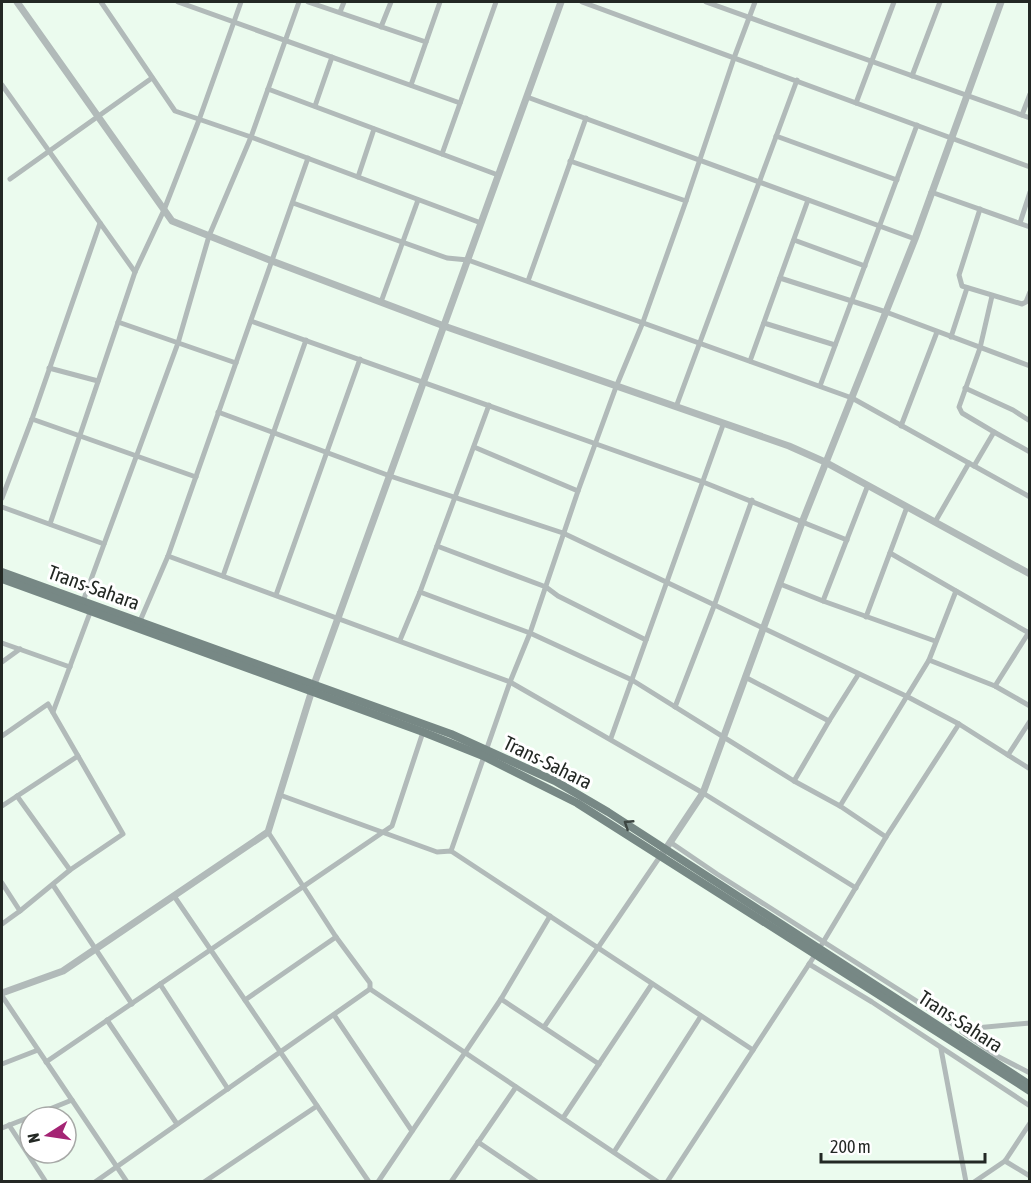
<svg xmlns="http://www.w3.org/2000/svg" width="1031" height="1183" font-family="'Asap Condensed',sans-serif">
<style>
.lines{fill:none;stroke-linecap:round;stroke-linejoin:round}
.minor{stroke:#b1bab9;stroke-width:5}
.tertiary{stroke:#b1bab9;stroke-width:7}
.primary{stroke:#778885;stroke-width:8}
.oneway{stroke:#3c4541}
.labels{text-anchor:middle;dominant-baseline:central;stroke-width:6;stroke-linejoin:round;paint-order:stroke}
.street-label{font-size:20px;fill:#232824;stroke:#fff}
</style>
<rect width="100%" height="100%" fill="#ebfbee"/>
<g class="lines">
<g class="minor">
<polyline points="101,2 175,111 251,137 481,223"/>
<polyline points="178,2 460,103"/>
<polyline points="308,2 426,42"/>
<polyline points="582,2 1030,167"/>
<polyline points="706,2 1030,118"/>
<polyline points="340,12 344,2"/>
<polyline points="381,27 391,2"/>
<polyline points="912,76 940,2"/>
<polyline points="2,85 135,272"/>
<polyline points="411,85 440,2"/>
<polyline points="268,89 498,175"/>
<polyline points="527,97 915,239"/>
<polyline points="856,103 894,2"/>
<polyline points="315,106 332,57"/>
<polyline points="1022,115 1030,94"/>
<polyline points="776,136 897,180"/>
<polyline points="442,154 496,2"/>
<polyline points="570,161 686,201"/>
<polyline points="358,177 374,129"/>
<polyline points="10,179 152,78"/>
<polyline points="931,192 1030,227"/>
<polyline points="293,203 447,258 468,260 852,398 1030,497"/>
<polyline points="980,209 959,275 962,286 1022,304 1026,302 1030,292"/>
<polyline points="1020,223 1030,192"/>
<polyline points="794,240 865,266"/>
<polyline points="780,278 886,312 1030,366"/>
<polyline points="528,281 586,118"/>
<polyline points="381,302 418,200"/>
<polyline points="251,321 703,482 847,540"/>
<polyline points="118,322 236,363"/>
<polyline points="764,323 835,345"/>
<polyline points="951,337 967,288"/>
<polyline points="750,361 808,200"/>
<polyline points="49,368 98,381"/>
<polyline points="820,386 917,125"/>
<polyline points="965,388 1013,410 1030,421"/>
<polyline points="676,407 797,80"/>
<polyline points="218,412 390,476 563,533 908,697 959,724 1030,769"/>
<polyline points="32,419 196,477"/>
<polyline points="901,426 937,332"/>
<polyline points="994,432 1030,452"/>
<polyline points="474,447 578,491"/>
<polyline points="974,466 994,432 962,413 959,407 980,348 992,296"/>
<polyline points="2,498 32,419 100,223"/>
<polyline points="2,507 104,544"/>
<polyline points="935,522 969,463"/>
<polyline points="50,524 135,272 164,210 199,120 241,2"/>
<polyline points="437,546 546,587 558,596 646,640"/>
<polyline points="890,553 1029,633"/>
<polyline points="168,556 510,682 703,793 856,888"/>
<polyline points="223,576 306,340"/>
<polyline points="780,584 823,601 935,641"/>
<polyline points="420,592 530,633 632,680 794,781 840,806 886,837"/>
<polyline points="276,595 360,359"/>
<polyline points="823,601 868,485"/>
<polyline points="82,604 178,343 209,236 251,137 299,2"/>
<polyline points="866,617 907,507"/>
<polyline points="140,621 168,556 308,158"/>
<polyline points="400,640 420,592 489,405"/>
<polyline points="2,643 70,667"/>
<polyline points="929,660 995,686 1030,706"/>
<polyline points="2,662 20,649"/>
<polyline points="745,677 829,721"/>
<polyline points="995,686 1029,632"/>
<polyline points="675,707 714,606 752,500"/>
<polyline points="53,712 91,610"/>
<polyline points="2,736 48,704 123,834 70,870 20,911 2,924"/>
<polyline points="611,738 723,425"/>
<polyline points="1008,755 1030,721"/>
<polyline points="794,781 829,721 858,675"/>
<polyline points="280,795 437,852 451,851 753,1050"/>
<polyline points="17,796 70,870"/>
<polyline points="2,806 78,756"/>
<polyline points="840,806 929,660 956,591"/>
<polyline points="268,832 336,937 370,983 370,989 658,1182"/>
<polyline points="670,842 717,874 962,1030"/>
<polyline points="451,851 510,682 530,633 578,491 616,387 643,322 686,201 734,58 755,2"/>
<polyline points="2,883 20,911"/>
<polyline points="53,885 132,1004"/>
<polyline points="174,896 369,1182"/>
<polyline points="822,944 886,837 959,724"/>
<polyline points="809,964 872,1002 1030,1106"/>
<polyline points="160,984 228,1089"/>
<polyline points="2,996 127,1182"/>
<polyline points="501,999 599,1064"/>
<polyline points="245,1000 336,937"/>
<polyline points="334,1015 412,1131"/>
<polyline points="107,1020 177,1124"/>
<polyline points="1030,1023 965,1029 962,1032 997,1056 1030,1073"/>
<polyline points="544,1027 661,855"/>
<polyline points="941,1049 966,1182"/>
<polyline points="46,1062 392,826 423,732"/>
<polyline points="2,1064 38,1050"/>
<polyline points="30,1117 72,1100"/>
<polyline points="563,1118 652,984"/>
<polyline points="9,1125 46,1182"/>
<polyline points="2,1128 30,1117"/>
<polyline points="478,1142 537,1182"/>
<polyline points="614,1152 701,1016"/>
<polyline points="1005,1161 1030,1176"/>
<polyline points="95,1182 370,989"/>
<polyline points="204,1182 317,1106"/>
<polyline points="378,1182 501,999 550,916"/>
<polyline points="451,1182 516,1087"/>
<polyline points="667,1182 815,955"/>
<polyline points="974,1182 1005,1161 1030,1123"/>
</g>
<g class="tertiary">
<polyline points="17,2 172,221 272,261 444,326 789,446 825,462 1030,574"/>
<polyline points="663,853 703,793 803,520 915,239 1001,2"/>
<polyline points="2,993 63,971 268,832 312,690 561,2"/>
</g>
<g class="primary">
<polyline points="2,572 451,734 555,781 608,812 1030,1085"/>
<polyline points="2,579 423,732 483,756 577,803 1030,1091"/>
</g>
</g>
<defs><path id="oneway-chevron" d="M-2-3.5L2.5 0L-2 3.5" fill="none" stroke-width="1.6" stroke-linecap="round" stroke-linejoin="round" transform="scale(1.5)"/></defs>
<use class="oneway" href="#oneway-chevron" transform="translate(628 824) rotate(-147)"/>
<g class="labels">
<g class="street-label">
<text transform="translate(94 587) rotate(20)">Trans-Sahara</text>
<text transform="translate(548 762) rotate(26)">Trans-Sahara</text>
<text transform="translate(961 1021) rotate(33)">Trans-Sahara</text>
</g>
</g>
<rect width="1031" height="1183" fill="none" stroke="#232824" stroke-width="6"/>
<g transform="translate(48 1135) rotate(258)"><circle r="28" fill="#ffffff" stroke="#a7a9a7" stroke-width="1.5"/>
<path d="M0-4.5L10 22L0 15L-10 22Z" fill="#a42474"/>
<text y="-9" font-size="16" font-weight="bold" text-anchor="middle" fill="#232824">N</text>
</g>
<path d="M821 1153v9h164v-9" fill="none" stroke="#232824" stroke-width="3"/>
<text x="830" y="1153" font-size="18" fill="#232824" stroke="#ffffff" stroke-width="4.5" paint-order="stroke">200 m</text>
</svg>
